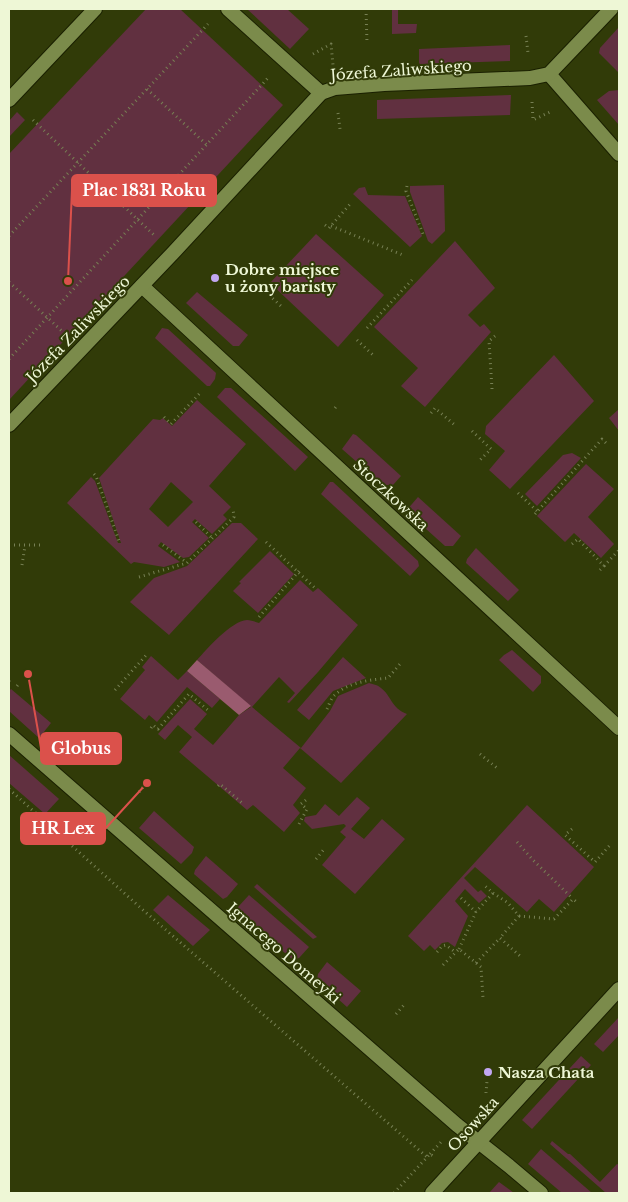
<svg xmlns="http://www.w3.org/2000/svg" width="628" height="1202" font-family="'Libre Baskerville',serif">
<style>
.green{fill:#613040;fill-rule:evenodd}
.forest{fill:#9a5b6f}
.lines{fill:none;stroke-linecap:round;stroke-linejoin:round}
.minor-casing{stroke:#1a2000;stroke-width:16}
.path{stroke:#778054;stroke-width:3;stroke-dasharray:1 4;stroke-linecap:butt}
.minor{stroke:#7b8b4b;stroke-width:14}
.poi-dot{fill:#c2a7f2;stroke:#313b08;stroke-width:2}
.labels{text-anchor:middle;dominant-baseline:central;stroke-width:4;stroke-linejoin:round;paint-order:stroke}
.street-label{font-size:15px;fill:#eef7d6;stroke:#313b08}
.poi-label{font-size:15px;font-weight:bold;fill:#eef7d6;stroke:#313b08;text-anchor:start}
.leader{fill:none;stroke:#db514b;stroke-width:2}
.callout-dot{fill:#db514b;stroke:#313b08;stroke-width:2}
.callout{fill:#db514b;stroke:#db514b;stroke-width:2}
.callout-label{font-size:16px;text-anchor:middle;font-weight:bold;fill:#fff}
</style>
<rect width="100%" height="100%" fill="#313b08"/>
<g class="green">
<polygon points="146,9 180,9 283,105 9,400 9,154"/>
<polygon points="247,9 287,9 309,29 290,49"/>
<polygon points="392,9 398,9 398,24 417,24 416,33 392,34"/>
<polygon points="619,27 619,73 599,53 600,48"/>
<polygon points="510,45 510,61 420,64 419,63 419,49"/>
<polygon points="619,90 619,125 597,100 609,91"/>
<polygon points="511,95 510,115 377,119 377,100"/>
<polygon points="17,112 25,120 9,137 9,121"/>
<polygon points="444,185 445,231 432,244 428,241 410,192 410,186"/>
<polygon points="365,187 368,195 405,196 422,236 410,247 353,194 359,188"/>
<polygon points="316,234 384,295 338,347 270,283"/>
<polygon points="455,241 495,288 468,315 480,327 484,324 491,332 425,407 401,386 418,368 374,327"/>
<polygon points="197,292 248,335 239,346 233,346 186,303"/>
<polygon points="162,328 168,329 216,373 215,379 210,386 207,386 155,338"/>
<polygon points="554,355 594,401 510,489 489,470 505,451 485,434 486,426"/>
<polygon points="225,388 231,388 308,457 295,471 217,397"/>
<path d="M197,400L246,444L209,486L231,507L223,515L227,519L212,534L195,519L192,522L209,538L189,557L183,558L161,542L158,546L180,562L164,567L134,562L131,564L67,503L91,477L95,481L118,543H121L99,478L153,419L160,420L163,418L172,426ZM171,482L193,502L168,527L149,509Z"/>
<polygon points="619,409 619,431 609,418"/>
<polygon points="353,434 356,435 401,476 393,485 383,485 342,449"/>
<polygon points="572,453 581,458 537,506 525,494 563,455"/>
<polygon points="586,464 614,489 588,517 614,544 601,558 574,533 565,542 537,516"/>
<polygon points="330,482 333,482 418,561 419,566 410,576 321,494"/>
<polygon points="418,497 461,536 453,546 445,546 406,511"/>
<polygon points="232,523 241,523 258,539 169,635 130,602 154,578 187,566"/>
<polygon points="476,548 519,590 508,601 466,563 467,559"/>
<polygon points="270,551 294,574 258,613 233,591 241,583 239,582"/>
<path d="M300,580L313,592L318,588L358,625L318,672L289,703L287,702L295,693L279,677L252,707L301,748L330,711L338,696L369,683C372,684 378,685 381,688C391,695 391,708 407,714L341,783L300,748L283,768L306,788L293,805L300,813L284,832L253,805L247,810L179,752L192,737L178,725L165,740L158,734L190,699L207,714L194,729L213,745L239,715L251,707L197,660C207,649 231,621 247,620C251,620 255,622 259,623Z"/>
<polygon points="512,650 541,676 541,683 533,692 499,660 504,655"/>
<polygon points="151,656 178,680 187,671 220,699 212,708 187,687 157,722 149,715 145,720 120,699 145,670 142,667"/>
<polygon points="343,657 366,678 333,691 309,720 297,710"/>
<polygon points="11,689 51,723 39,738 9,711 9,691"/>
<polygon points="9,755 59,799 45,814 9,783"/>
<polygon points="357,797 370,808 351,829 364,839 382,819 405,839 355,894 322,865 346,837 340,832 346,826 344,824 312,829 304,821 305,817 316,815 325,804 339,816"/>
<polygon points="527,805 594,867 554,912 539,899 527,912 475,867 464,878 478,892 481,890 487,896 479,903 465,889 455,901 468,916 455,947 448,942 442,943 435,950 430,945 424,951 408,936"/>
<polygon points="154,811 194,847 192,853 181,864 139,828"/>
<polygon points="206,856 238,884 227,897 223,899 194,874 195,870"/>
<polygon points="257,884 317,937 313,939 254,887"/>
<polygon points="168,895 210,930 193,946 153,910"/>
<polygon points="249,895 309,947 299,958 293,960 240,914 238,907"/>
<polygon points="327,962 361,991 347,1007 317,980 318,974"/>
<polygon points="619,1017 619,1035 603,1052 594,1044"/>
<polygon points="581,1056 591,1065 532,1129 522,1120"/>
<polygon points="552,1141 568,1154 570,1154 600,1182 617,1164 619,1165 619,1193 606,1193 550,1144"/>
<polygon points="541,1149 592,1193 562,1193 528,1164"/>
<polygon points="499,1182 514,1193 489,1193"/>
</g>
<polygon class="forest" points="197,660 251,706 239,715 187,671"/>
<g class="lines">
<g class="minor-casing">
<g id="minor">
<polyline points="228,9 321,93"/>
<polyline points="549,74 619,154"/>
<polyline points="9,100 95,9"/>
<polyline points="142,286 619,728"/>
<polyline points="9,425 172,254 321,93 335,88 384,84 530,78 549,74 611,9"/>
<polyline points="9,734 457,1125 509,1166 541,1193"/>
<polyline points="432,1193 619,989"/>
</g>
</g>
<g class="path">
<polyline points="366,9 367,43"/>
<polyline points="526,36 528,53"/>
<polyline points="313,54 331,44 333,65"/>
<polyline points="147,89 207,145"/>
<polyline points="532,102 533,120 550,112"/>
<polyline points="338,113 340,129"/>
<polyline points="33,120 155,236"/>
<polyline points="407,186 406,191 423,234"/>
<polyline points="325,225 329,228 351,203"/>
<polyline points="331,226 403,255"/>
<polyline points="9,236 208,24"/>
<polyline points="9,282 64,333"/>
<polyline points="269,295 283,308"/>
<polyline points="367,328 412,280"/>
<polyline points="357,340 373,355"/>
<polyline points="9,359 268,78"/>
<polyline points="492,389 489,341 495,336"/>
<polyline points="335,408 338,404"/>
<polyline points="431,413 435,408 456,426"/>
<polyline points="164,417 171,424 201,392"/>
<polyline points="472,431 491,449 479,461"/>
<polyline points="94,474 96,476 119,541"/>
<polyline points="518,493 537,511"/>
<polyline points="535,514 602,439 606,443"/>
<polyline points="196,522 212,538"/>
<polyline points="266,542 315,588"/>
<polyline points="572,544 578,539 604,566 600,570"/>
<polyline points="9,545 43,545"/>
<polyline points="163,545 186,562"/>
<polyline points="22,565 25,546"/>
<polyline points="604,566 619,550"/>
<polyline points="139,577 187,563 234,517 233,509"/>
<polyline points="259,617 299,571"/>
<polyline points="9,681 10,679"/>
<polyline points="17,686 20,682"/>
<polyline points="115,690 148,653"/>
<path d="M327,709C329,705 331,698 335,695C348,682 370,680 388,678L400,664"/>
<polyline points="151,728 153,725 158,729 189,694 209,711"/>
<polyline points="480,754 497,768"/>
<polyline points="218,786 220,784 242,803 241,804"/>
<polyline points="9,789 143,910 427,1157"/>
<polyline points="139,792 144,786"/>
<polyline points="299,824 307,809 301,804 306,800"/>
<polyline points="572,829 565,835 595,862 610,845"/>
<polyline points="517,842 533,860 573,899"/>
<polyline points="316,859 325,848"/>
<polyline points="493,893 508,903 519,916 500,938"/>
<polyline points="461,898 476,912"/>
<polyline points="519,916 554,919 573,899 578,903"/>
<polyline points="459,949 476,912 493,893 484,885"/>
<polyline points="437,952 442,946 446,945 455,952"/>
<polyline points="476,963 500,938 520,956"/>
<polyline points="443,965 459,949 481,967 483,998"/>
<polyline points="396,1014 404,1005"/>
<polyline points="486,1093 487,1081"/>
<polyline points="430,1154 441,1142"/>
<polyline points="394,1193 430,1154 433,1156"/>
</g>
<use href="#minor" class="minor"/>
</g>
<g class="poi-dot">
<circle cx="215" cy="278" r="5"/>
<circle cx="488" cy="1072" r="5"/>
</g>
<g class="labels">
<g class="street-label">
<text transform="translate(401 70) rotate(-4)">Józefa Zaliwskiego</text>
<text transform="translate(78 329) rotate(-46)">Józefa Zaliwskiego</text>
<text transform="translate(391 495) rotate(43)">Stoczkowska</text>
<text transform="translate(284 953) rotate(41)">Ignacego Domeyki</text>
<text transform="translate(473 1124) rotate(-48)">Osowska</text>
</g>
<g class="poi-label">
<text x="225" y="269">Dobre miejsce<tspan x="225" dy="17">u żony baristy</tspan></text>
<text x="498" y="1072">Nasza Chata</text>
</g>
</g>
<path class="leader" d="M68 281L72 190M28 674L41 748M147 783L105 829"/>
<g class="callout-dot">
<circle cx="68" cy="281" r="5"/>
<circle cx="28" cy="674" r="5"/>
<circle cx="147" cy="783" r="5"/>
</g>
<g class="callout">
<rect x="72" y="175" width="144" height="31" rx="5"/>
<rect x="41" y="733" width="80" height="31" rx="5"/>
<rect x="21" y="813" width="84" height="31" rx="5"/>
</g>
<g class="callout-label">
<text x="144" y="196">Plac 1831 Roku</text>
<text x="81" y="754">Globus</text>
<text x="63" y="834">HR Lex</text>
</g>
<rect width="628" height="1202" fill="none" stroke="#eef7d6" stroke-width="20"/>
</svg>
